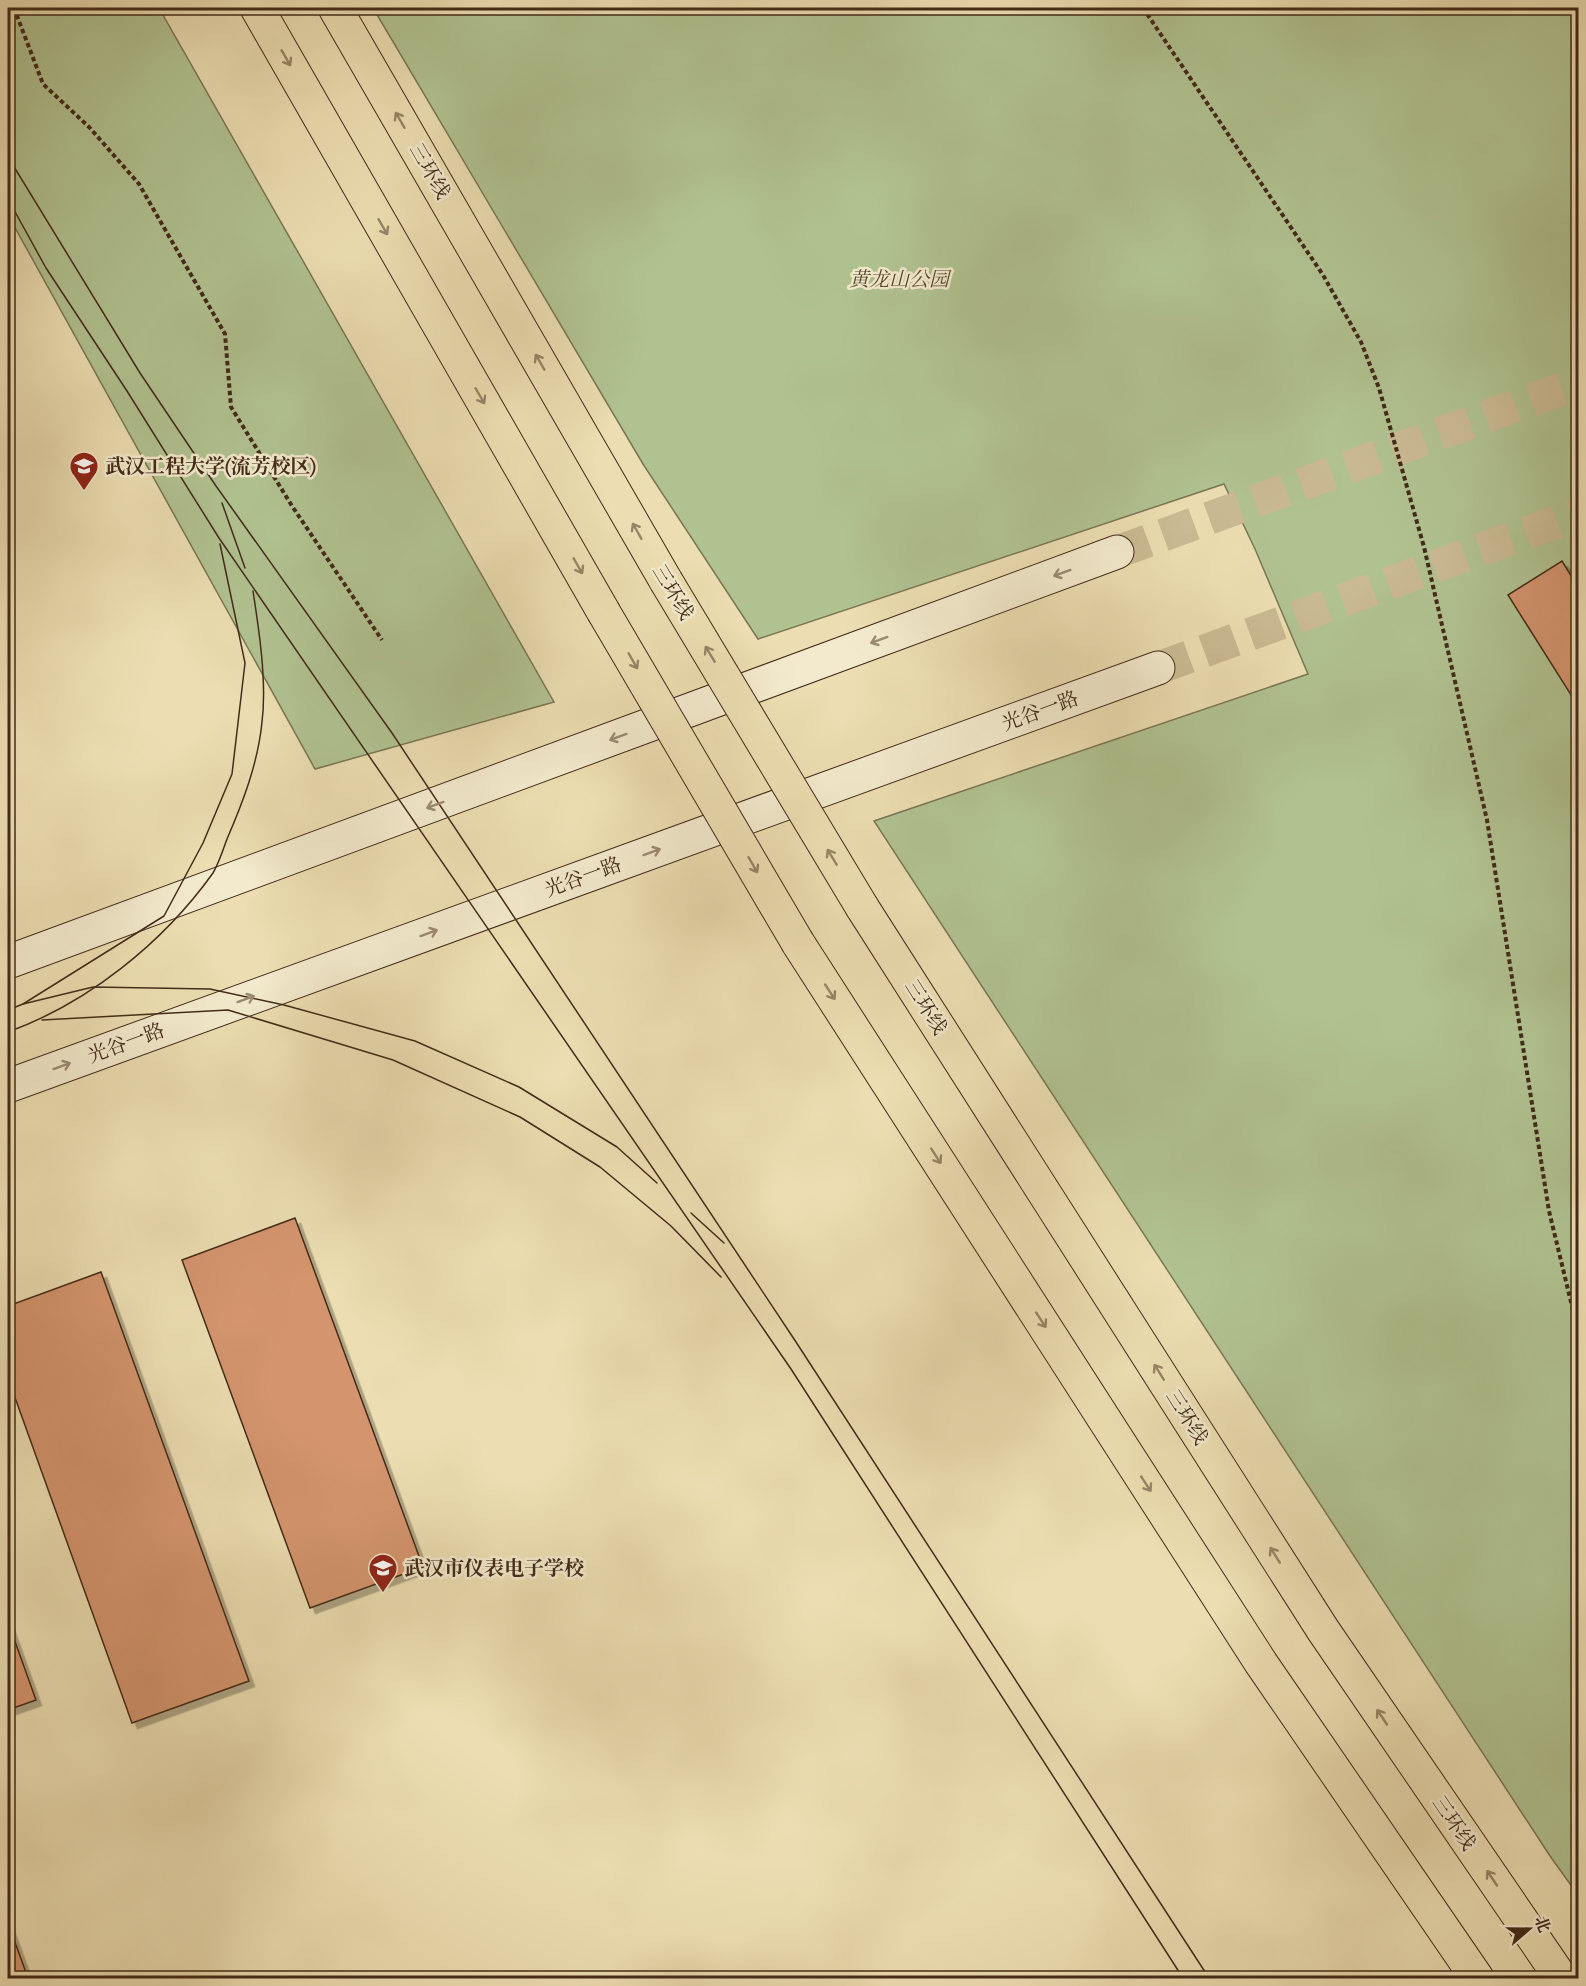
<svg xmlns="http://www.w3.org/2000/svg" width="1586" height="1986" font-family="'IM FELL French Canon','Noto Serif SC',serif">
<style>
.green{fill:#b1c291;stroke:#7a7655;stroke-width:1.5}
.building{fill:#d4956e;stroke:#432b19;stroke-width:1.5;filter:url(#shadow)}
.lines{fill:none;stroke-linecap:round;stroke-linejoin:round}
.secondary-tunnel{stroke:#caba93;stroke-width:33;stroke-dasharray:33 16;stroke-linecap:butt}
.secondary-casing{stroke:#432b19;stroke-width:35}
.trunk-casing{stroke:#432b19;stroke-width:35}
.path{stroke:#432b19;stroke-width:4;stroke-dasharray:4.5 3;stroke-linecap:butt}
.secondary{stroke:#f3eacd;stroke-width:33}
.trunk{stroke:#ecdeb2;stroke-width:33}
.tram{stroke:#432b19;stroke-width:1.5}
.trunk-bridge-casing{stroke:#432b19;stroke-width:35;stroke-linecap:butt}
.trunk-bridge{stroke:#ecdeb2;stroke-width:33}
.oneway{stroke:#988466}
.oneway2{stroke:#9b8a73}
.labels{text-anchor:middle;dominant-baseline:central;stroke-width:5;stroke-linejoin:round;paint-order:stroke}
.street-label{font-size:20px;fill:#432b19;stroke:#f3eacd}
.park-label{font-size:20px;font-style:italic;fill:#594931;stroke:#f3eacd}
.poi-label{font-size:20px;font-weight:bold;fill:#432b19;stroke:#f3eacd;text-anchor:start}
</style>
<defs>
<filter id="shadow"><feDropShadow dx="5.5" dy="5.5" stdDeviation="0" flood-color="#0004"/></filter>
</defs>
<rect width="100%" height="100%" fill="#ecdeb2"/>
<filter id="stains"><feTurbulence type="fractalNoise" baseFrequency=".00333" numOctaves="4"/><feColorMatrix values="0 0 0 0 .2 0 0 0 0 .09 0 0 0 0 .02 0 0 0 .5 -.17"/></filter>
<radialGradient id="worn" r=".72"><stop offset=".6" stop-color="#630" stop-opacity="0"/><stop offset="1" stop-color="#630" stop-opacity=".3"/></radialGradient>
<g class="green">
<polygon points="8,8 159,8 554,702 315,769 8,215"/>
<polygon points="373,8 1578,8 1578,1895 1550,1856 874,821 1308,674 1255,549 1224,484 758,639 643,464"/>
</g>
<g class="building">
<polygon points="1562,561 1578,587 1578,706 1508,595"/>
<polygon points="295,1218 423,1567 310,1608 182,1260"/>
<polygon points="101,1272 249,1681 132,1723 8,1378 8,1306"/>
<polygon points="8,1622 36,1700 8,1710"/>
<polygon points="8,1923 28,1978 8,1978"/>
</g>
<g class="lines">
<g class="secondary-tunnel">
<polyline points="1117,552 1578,383"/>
<polyline points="1158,668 1578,514"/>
</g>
<g class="secondary-casing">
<g id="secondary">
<polyline points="8,962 1117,552"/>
<polyline points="8,1086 1158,668"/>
</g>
</g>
<g class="trunk-casing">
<g id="trunk">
<polyline points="257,8 603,611"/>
<polyline points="335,8 666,581"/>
<polyline points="862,907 1323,1630 1561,1978"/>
<polyline points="798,943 1261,1663 1477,1978"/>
</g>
</g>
<g class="path">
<polyline points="14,8 43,84 89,127 139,184 225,334 231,407 292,506 382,640"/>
<polyline points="1143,8 1323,275 1361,342 1379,388 1424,547 1487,820 1549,1211 1578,1331"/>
</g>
<use href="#secondary" class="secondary"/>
<use href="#trunk" class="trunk"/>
<g class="tram">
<polyline points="8,157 140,373 216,486 392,733 796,1342 1209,1978"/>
<polyline points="8,199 46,268 127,391 219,538 791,1369 1183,1978"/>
<polyline points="222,503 245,568"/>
<polyline points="23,1004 93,987 210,989 284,1005 415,1041 519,1087 617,1147 657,1183"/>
<polyline points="8,1010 23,1004 164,916 203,843 232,774 245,663 220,544"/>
<polyline points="42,1020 228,1010 393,1060 520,1117 600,1167 671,1226 721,1277"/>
<path d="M8,1032C88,1003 163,943 213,873C219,863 223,850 227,839C243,802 258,763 262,722C267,682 259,630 253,591"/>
<polyline points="691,1213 724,1243"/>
</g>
<g class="trunk-bridge-casing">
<g id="trunk-bridge">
<polyline points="666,581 862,907"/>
<polyline points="603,611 798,943"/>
</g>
</g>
<use href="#trunk-bridge" class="trunk-bridge"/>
</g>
<defs><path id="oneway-shaft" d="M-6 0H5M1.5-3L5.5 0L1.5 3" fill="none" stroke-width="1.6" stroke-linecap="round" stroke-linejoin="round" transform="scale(1.5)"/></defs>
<g class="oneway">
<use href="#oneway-shaft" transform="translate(286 58) rotate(60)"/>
<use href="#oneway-shaft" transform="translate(400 120) rotate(-120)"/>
<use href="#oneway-shaft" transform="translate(383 227) rotate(60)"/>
<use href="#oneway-shaft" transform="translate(540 362) rotate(-120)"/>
<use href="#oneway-shaft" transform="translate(480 396) rotate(60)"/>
<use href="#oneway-shaft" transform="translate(637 531) rotate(-120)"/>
<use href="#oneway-shaft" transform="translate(578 566) rotate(60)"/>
<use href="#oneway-shaft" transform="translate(710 654) rotate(-121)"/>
<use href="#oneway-shaft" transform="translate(633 661) rotate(60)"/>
<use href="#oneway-shaft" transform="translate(832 857) rotate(-121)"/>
<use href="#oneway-shaft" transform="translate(753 865) rotate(60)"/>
<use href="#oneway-shaft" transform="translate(830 992) rotate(57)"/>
<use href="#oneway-shaft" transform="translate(936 1156) rotate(57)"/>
<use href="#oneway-shaft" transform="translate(1041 1320) rotate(57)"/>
<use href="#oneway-shaft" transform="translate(1159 1372) rotate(-122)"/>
<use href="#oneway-shaft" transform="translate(1146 1484) rotate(57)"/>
<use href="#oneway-shaft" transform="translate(1275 1555) rotate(-122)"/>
<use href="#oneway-shaft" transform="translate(1382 1717) rotate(-124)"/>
<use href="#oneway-shaft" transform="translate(1492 1878) rotate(-124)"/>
</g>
<g class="oneway2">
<use href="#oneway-shaft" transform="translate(1062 573) rotate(160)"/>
<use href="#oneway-shaft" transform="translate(879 640) rotate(160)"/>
<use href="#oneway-shaft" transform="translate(618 737) rotate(160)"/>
<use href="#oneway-shaft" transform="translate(435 805) rotate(160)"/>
<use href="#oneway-shaft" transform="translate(652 852) rotate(-20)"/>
<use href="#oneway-shaft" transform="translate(429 933) rotate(-20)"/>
<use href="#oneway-shaft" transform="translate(246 999) rotate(-20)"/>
<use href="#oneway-shaft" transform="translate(62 1066) rotate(-20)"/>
</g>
<defs>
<g id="university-pin" transform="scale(1.5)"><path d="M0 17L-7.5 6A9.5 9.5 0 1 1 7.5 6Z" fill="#8f2418" stroke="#f3eacd"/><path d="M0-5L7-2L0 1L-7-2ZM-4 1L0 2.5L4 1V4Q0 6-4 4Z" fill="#fff"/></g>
</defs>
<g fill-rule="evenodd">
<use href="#university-pin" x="84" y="466"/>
<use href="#university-pin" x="383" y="1568"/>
</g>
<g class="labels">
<g class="street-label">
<text transform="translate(430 171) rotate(60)">三环线</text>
<text transform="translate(673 592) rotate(59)">三环线</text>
<text transform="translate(1040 711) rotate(-20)">光谷一路</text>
<text transform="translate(583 877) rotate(-20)">光谷一路</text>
<text transform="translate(926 1007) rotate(58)">三环线</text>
<text transform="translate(126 1043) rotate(-20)">光谷一路</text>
<text transform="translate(1187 1417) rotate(58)">三环线</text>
<text transform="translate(1454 1823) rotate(56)">三环线</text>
</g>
<g class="park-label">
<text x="899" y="279">黄龙山公园</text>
</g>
<g class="poi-label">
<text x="105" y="466">武汉工程大学(流芳校区)</text>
<text x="404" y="1568">武汉市仪表电子学校</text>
</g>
</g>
<rect width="1586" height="1986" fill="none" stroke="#ecdeb2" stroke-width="30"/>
<rect x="9" y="9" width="1568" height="1968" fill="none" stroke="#432b19" stroke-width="3"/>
<rect x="15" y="15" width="1556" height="1956" fill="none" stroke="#432b19" stroke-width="1.5"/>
<g transform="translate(1529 1929) rotate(70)" stroke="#f3eacd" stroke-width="4.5" paint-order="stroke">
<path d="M0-4.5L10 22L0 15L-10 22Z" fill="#432b19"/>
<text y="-9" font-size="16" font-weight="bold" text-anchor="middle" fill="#432b19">北</text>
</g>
<rect width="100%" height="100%" filter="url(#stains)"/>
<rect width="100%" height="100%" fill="url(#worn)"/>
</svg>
